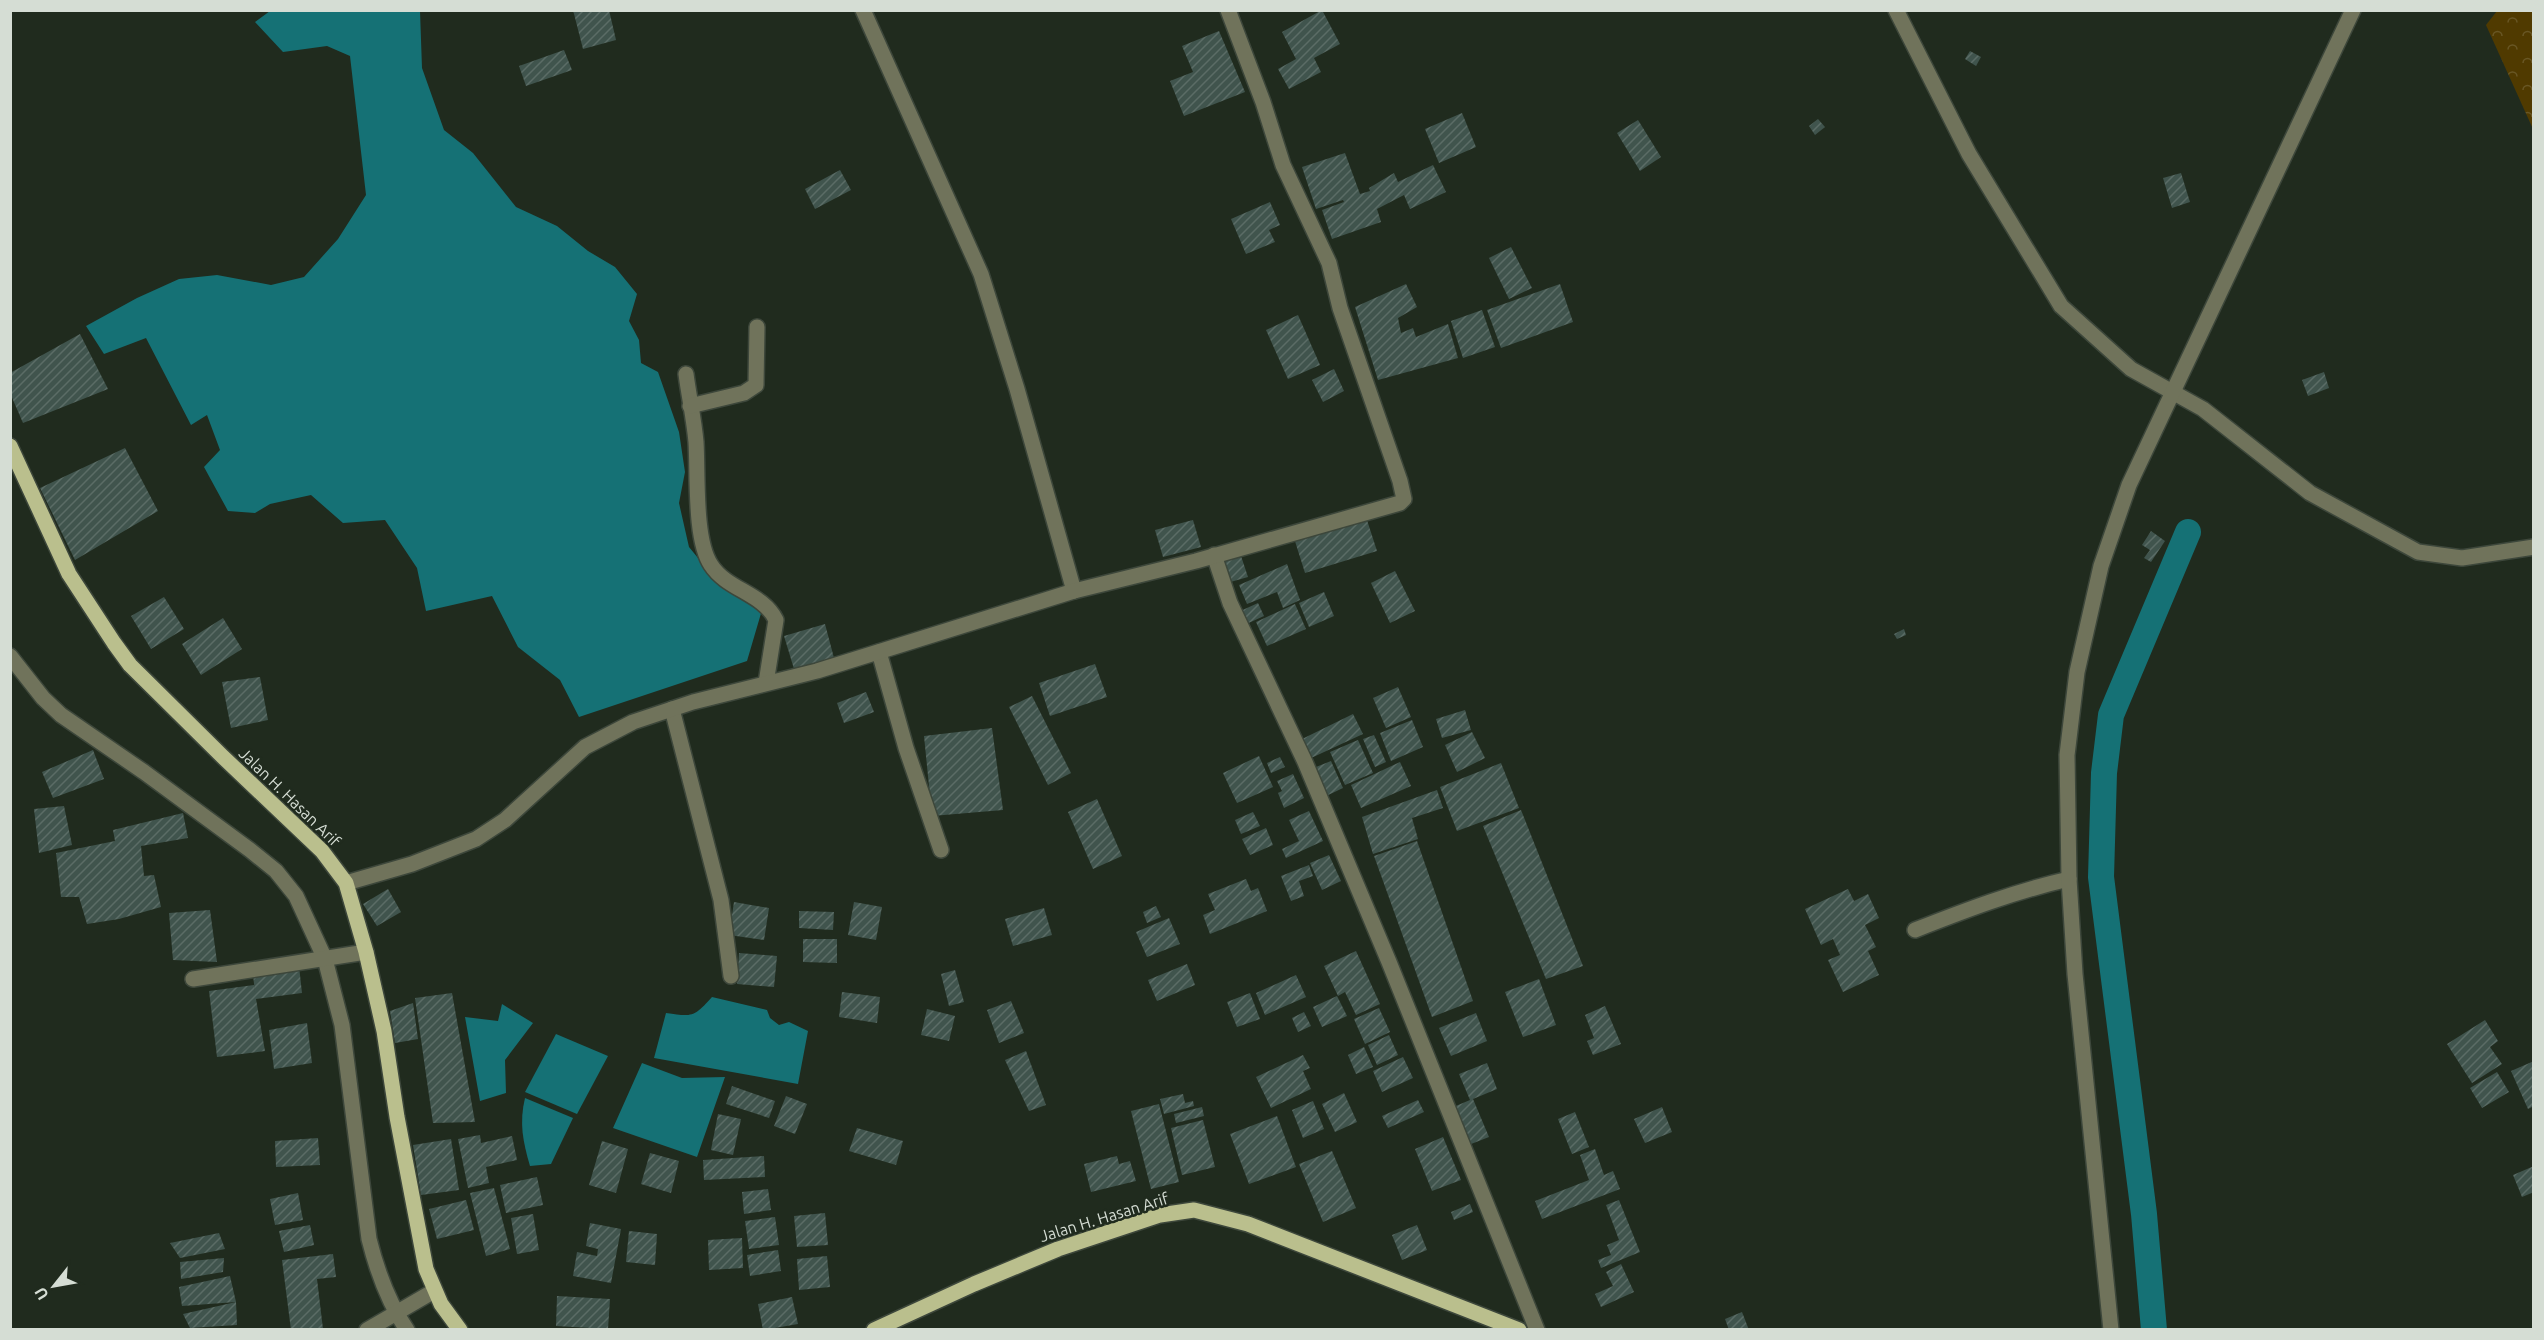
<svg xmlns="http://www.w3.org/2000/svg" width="2544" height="1340" font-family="Ubuntu,sans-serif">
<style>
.park{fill:url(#park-crowns)}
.water{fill:#157175}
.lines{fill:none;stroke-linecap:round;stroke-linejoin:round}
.canal{stroke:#157175;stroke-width:26}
.building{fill:url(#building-hatch)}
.minor-casing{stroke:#3d473b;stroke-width:18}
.major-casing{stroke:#3d473b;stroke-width:18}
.minor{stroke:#70735b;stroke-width:15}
.major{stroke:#babf8d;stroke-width:15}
.labels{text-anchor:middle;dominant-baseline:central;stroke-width:5;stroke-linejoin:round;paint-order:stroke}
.street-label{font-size:16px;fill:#d5ddd4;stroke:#202b1e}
</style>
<defs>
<pattern id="park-crowns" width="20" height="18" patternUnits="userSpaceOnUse" patternTransform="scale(1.5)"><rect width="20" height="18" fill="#503a00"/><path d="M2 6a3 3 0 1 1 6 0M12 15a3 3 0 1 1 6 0" fill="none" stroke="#685624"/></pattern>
<pattern id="building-hatch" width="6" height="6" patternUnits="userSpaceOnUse" patternTransform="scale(1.5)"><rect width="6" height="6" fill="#40544d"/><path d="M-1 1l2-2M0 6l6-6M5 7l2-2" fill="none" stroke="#5b6c66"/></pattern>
</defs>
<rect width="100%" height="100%" fill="#202b1e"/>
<polygon class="park" points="2497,11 2533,11 2533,129 2486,25"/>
<g class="water">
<polygon points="270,11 420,11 422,68 444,130 473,153 516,207 557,226 588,251 615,267 637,294 629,321 639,340 641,363 658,372 679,432 685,472 679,503 689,547 716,580 762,610 747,661 579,717 560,680 518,647 492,596 426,611 417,568 385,520 343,523 311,495 270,504 255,513 228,511 204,467 220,450 207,415 191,425 146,338 104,354 86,326 137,298 179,279 217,275 271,285 304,277 338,239 366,195 350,56 327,46 283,52 255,22"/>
<path d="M712,997L767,1010L770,1018L779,1025L789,1022L808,1031L798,1084L654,1058L666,1013C693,1017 694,1017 712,997Z"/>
<polygon points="502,1004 533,1023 505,1060 506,1093 480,1101 465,1017 498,1021"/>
<polygon points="556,1034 608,1056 577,1114 525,1092"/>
<polygon points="642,1063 682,1078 725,1077 697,1157 613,1128"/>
<path d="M525,1098L573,1118L551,1164L530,1166C523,1142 519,1123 525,1098Z"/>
</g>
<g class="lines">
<polyline class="canal" points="2154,1330 2144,1214 2101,877 2104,773 2111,715 2188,532"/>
</g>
<g class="building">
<polygon points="573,10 609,10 616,40 583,49"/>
<polygon points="1322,10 1340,44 1314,58 1321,72 1289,89 1278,69 1296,59 1282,32"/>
<polygon points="1219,31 1245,92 1184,116 1170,81 1193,72 1182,46"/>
<polygon points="564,50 572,70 526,86 519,66"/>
<polygon points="1970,51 1981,57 1976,66 1965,59"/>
<polygon points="1462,113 1476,147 1439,163 1425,129"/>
<polygon points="1818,119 1825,127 1815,135 1809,126"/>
<polygon points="1638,120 1661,157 1640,171 1617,133"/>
<polygon points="1345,153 1360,194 1370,191 1369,188 1394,173 1398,182 1433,165 1446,192 1410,209 1404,195 1377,209 1381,222 1332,239 1322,210 1344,202 1343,200 1316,209 1302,167"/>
<polygon points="840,170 851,190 815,209 805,189"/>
<polygon points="2181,173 2190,202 2172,208 2163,178"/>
<polygon points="1270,202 1280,225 1269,230 1275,242 1246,254 1231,219"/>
<polygon points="1511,247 1532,288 1509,299 1489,258"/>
<polygon points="1406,284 1417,307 1398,318 1401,333 1413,328 1416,337 1448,324 1458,358 1378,380 1355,307"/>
<polygon points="1560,284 1573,322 1501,348 1487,310"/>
<polygon points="1482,310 1495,347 1463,358 1451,321"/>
<polygon points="1298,315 1320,365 1288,379 1266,330"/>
<polygon points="80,334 108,389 23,423 10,393 10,373"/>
<polygon points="1334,369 1344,391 1323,402 1312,380"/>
<polygon points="2324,372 2329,388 2308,396 2302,380"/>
<polygon points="125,448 158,511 75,560 40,488"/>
<polygon points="1366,517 1377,551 1305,573 1294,538"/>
<polygon points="1193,520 1201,547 1163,557 1155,530"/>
<polygon points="2151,531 2165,541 2151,562 2144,558 2150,550 2142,545"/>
<polygon points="1240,553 1248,577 1227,583 1220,559"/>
<polygon points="1287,564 1300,600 1283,608 1277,592 1247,604 1239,585"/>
<polygon points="1395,571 1415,611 1390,623 1371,583"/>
<polygon points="1324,592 1334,616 1309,627 1299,603"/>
<polygon points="164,597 184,629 151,649 131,616"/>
<polygon points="1258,603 1264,616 1242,626 1236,613"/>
<polygon points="1295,604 1306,629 1267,646 1256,622"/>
<polygon points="223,618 242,649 201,675 182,644"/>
<polygon points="825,624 834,658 794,669 784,636"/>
<polygon points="1904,629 1906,635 1897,639 1894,634"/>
<polygon points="1095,664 1107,697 1050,716 1039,683"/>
<polygon points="260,677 268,720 231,728 222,682"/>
<polygon points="1398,687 1411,717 1386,728 1373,698"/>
<polygon points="866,692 874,712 844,723 837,703"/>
<polygon points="1032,696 1071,773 1048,785 1009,707"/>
<polygon points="1465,710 1471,730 1442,738 1436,719"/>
<polygon points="1353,714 1363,734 1309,759 1300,740"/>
<polygon points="1412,720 1423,747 1391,761 1380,733"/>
<polygon points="992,728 1003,810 932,816 924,736"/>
<polygon points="1472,732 1485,758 1457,772 1445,745"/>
<polygon points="1374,735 1386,762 1375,767 1363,739"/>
<polygon points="1358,740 1373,773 1345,785 1330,752"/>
<polygon points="93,750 104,779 53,798 42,772"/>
<polygon points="1259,756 1273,787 1237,803 1223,773"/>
<polygon points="1280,757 1285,767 1271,773 1267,763"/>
<polygon points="1331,761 1343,788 1324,797 1311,769"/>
<polygon points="1400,762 1411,786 1361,808 1351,785"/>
<polygon points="1501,763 1519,808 1457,831 1440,787"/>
<polygon points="1293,774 1304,798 1284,808 1278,793 1282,791 1277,781"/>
<polygon points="1437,790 1443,808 1412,818 1418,839 1373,854 1362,817"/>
<polygon points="1097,799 1122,856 1093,869 1068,812"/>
<polygon points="64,806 72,845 39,853 34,809"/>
<polygon points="1521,810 1583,966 1546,979 1483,826"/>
<polygon points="1309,811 1323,841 1286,858 1282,849 1299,841 1289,820"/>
<polygon points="1253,812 1260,826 1241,834 1235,820"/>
<polygon points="183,813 188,838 141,846 144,876 154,875 161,907 119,919 87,924 79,897 61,897 56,853 115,841 113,830"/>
<polygon points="1266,828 1273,845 1250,855 1242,839"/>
<polygon points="1417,841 1473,1001 1432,1017 1374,856"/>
<polygon points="1329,855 1341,881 1322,890 1310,863"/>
<polygon points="1309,865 1313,876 1299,881 1304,896 1291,901 1281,876"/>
<polygon points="1246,879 1251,891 1258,888 1267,911 1210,934 1203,915 1215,910 1208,894"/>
<polygon points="388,889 401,912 377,926 363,904"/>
<polygon points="1848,889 1854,901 1868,894 1879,918 1865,925 1876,947 1868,951 1879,975 1843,992 1828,960 1840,955 1833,939 1821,945 1805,909"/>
<polygon points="734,902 769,908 764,940 729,935"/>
<polygon points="854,902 882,907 876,940 848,935"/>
<polygon points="1156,906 1161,917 1147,923 1143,912"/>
<polygon points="1044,908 1052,935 1013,946 1005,919"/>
<polygon points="210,910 217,962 173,960 169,913"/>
<polygon points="799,911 834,912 833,930 799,928"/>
<polygon points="1169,918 1180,944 1147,957 1136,932"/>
<polygon points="803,939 837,939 837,963 803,962"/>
<polygon points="1356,951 1380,1004 1356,1015 1345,992 1338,996 1324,966"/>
<polygon points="739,953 777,956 774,987 737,984"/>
<polygon points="1187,964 1195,985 1157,1001 1148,980"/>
<polygon points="299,966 302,993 256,999 265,1051 217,1057 209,991 254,985 255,992 253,975"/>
<polygon points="955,970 964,1002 949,1006 941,974"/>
<polygon points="1296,975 1306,997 1265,1015 1256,993"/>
<polygon points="1539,979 1556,1025 1523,1037 1505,992"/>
<polygon points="842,992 880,997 877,1023 839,1017"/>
<polygon points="452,993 475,1122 433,1123 415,998"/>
<polygon points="1250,993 1260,1019 1237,1027 1227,1002"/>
<polygon points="1337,996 1347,1016 1322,1027 1313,1007"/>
<polygon points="1011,1001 1024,1033 999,1043 987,1010"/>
<polygon points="413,1003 418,1039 395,1043 390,1011"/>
<polygon points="1605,1006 1621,1044 1593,1055 1587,1041 1594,1038 1585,1015"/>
<polygon points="1379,1008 1390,1032 1365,1044 1354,1019"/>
<polygon points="927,1009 955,1016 949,1041 921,1035"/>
<polygon points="1304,1012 1311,1026 1298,1032 1292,1018"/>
<polygon points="1476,1013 1487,1041 1451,1056 1439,1028"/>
<polygon points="2485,1020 2498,1041 2490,1047 2502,1064 2472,1083 2447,1044"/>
<polygon points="307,1023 312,1063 274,1069 269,1030"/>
<polygon points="1389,1035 1398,1055 1377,1065 1368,1045"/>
<polygon points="1364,1047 1373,1067 1356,1074 1348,1055"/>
<polygon points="1026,1051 1046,1105 1029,1111 1005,1060"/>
<polygon points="1303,1055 1310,1068 1303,1071 1311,1089 1271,1108 1256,1077"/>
<polygon points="1403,1057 1413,1078 1382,1092 1373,1071"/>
<polygon points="2534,1061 2534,1106 2528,1109 2511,1071"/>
<polygon points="1487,1063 1497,1089 1473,1099 1489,1137 1466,1146 1451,1108 1470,1100 1459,1074"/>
<polygon points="2497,1072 2509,1092 2482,1108 2470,1088"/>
<polygon points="732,1086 775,1101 769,1118 726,1104"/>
<polygon points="1344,1093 1357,1122 1335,1132 1322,1104"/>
<polygon points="1183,1094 1185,1103 1193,1101 1194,1106 1164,1114 1160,1099"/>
<polygon points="786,1096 807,1104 795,1134 774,1126"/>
<polygon points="1418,1100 1424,1112 1388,1128 1382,1116"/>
<polygon points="1313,1101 1324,1129 1303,1138 1292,1110"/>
<polygon points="1159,1104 1179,1182 1151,1189 1131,1111"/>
<polygon points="1202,1107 1204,1116 1176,1123 1174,1114"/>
<polygon points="1662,1107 1672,1132 1645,1143 1634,1119"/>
<polygon points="1575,1112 1589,1147 1572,1154 1558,1119"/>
<polygon points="718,1114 741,1119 733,1155 711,1150"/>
<polygon points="1277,1116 1296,1167 1249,1184 1230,1134"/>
<polygon points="1203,1120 1215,1167 1182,1175 1171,1128"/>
<polygon points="857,1128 903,1141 896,1165 849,1151"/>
<polygon points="480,1135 481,1143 512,1136 517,1160 486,1167 489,1183 468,1188 458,1139"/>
<polygon points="1443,1137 1461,1180 1432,1191 1415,1149"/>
<polygon points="318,1138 320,1165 276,1167 275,1141"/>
<polygon points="451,1139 459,1190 421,1195 413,1145"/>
<polygon points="602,1141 628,1149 616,1193 589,1185"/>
<polygon points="1595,1149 1604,1175 1613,1171 1620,1189 1542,1219 1535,1201 1589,1180 1580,1155"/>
<polygon points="1332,1151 1356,1208 1323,1222 1299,1164"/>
<polygon points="650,1153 679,1161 671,1193 641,1184"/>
<polygon points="764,1156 765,1177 704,1180 703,1160"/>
<polygon points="1117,1156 1119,1164 1130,1161 1136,1181 1091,1192 1084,1164"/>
<polygon points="2534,1166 2534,1192 2522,1197 2513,1175"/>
<polygon points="537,1177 543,1205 506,1213 500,1185"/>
<polygon points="494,1188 510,1249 486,1256 470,1193"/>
<polygon points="768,1189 771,1210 744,1214 742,1192"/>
<polygon points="298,1193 303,1220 275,1225 270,1199"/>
<polygon points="466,1200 474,1230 437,1239 429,1209"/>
<polygon points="1619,1200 1640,1252 1601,1268 1598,1260 1611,1255 1607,1245 1619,1240 1606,1205"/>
<polygon points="1470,1204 1473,1212 1454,1220 1451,1212"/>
<polygon points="825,1213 828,1245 797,1247 794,1216"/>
<polygon points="533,1214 539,1250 517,1254 511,1218"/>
<polygon points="775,1217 779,1245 749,1249 745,1221"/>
<polygon points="590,1223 621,1229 611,1283 573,1276 577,1252 597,1256 598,1249 586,1246"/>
<polygon points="310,1225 314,1245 284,1252 279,1231"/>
<polygon points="1417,1225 1427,1250 1402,1260 1392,1235"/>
<polygon points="629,1231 657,1234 655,1265 626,1262"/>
<polygon points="219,1233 225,1249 180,1258 170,1243"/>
<polygon points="742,1238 743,1268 709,1270 708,1240"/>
<polygon points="778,1250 781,1271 750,1276 747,1255"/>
<polygon points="333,1254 336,1277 317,1279 323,1329 291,1330 282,1260"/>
<polygon points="827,1256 830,1287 799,1290 797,1259"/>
<polygon points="224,1258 223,1272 181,1279 180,1262"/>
<polygon points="1621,1264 1634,1292 1601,1307 1595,1294 1613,1286 1606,1272"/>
<polygon points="230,1276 236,1302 237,1325 190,1328 183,1314 236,1302 182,1306 179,1287"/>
<polygon points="557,1296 610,1299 608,1329 556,1326"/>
<polygon points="792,1297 798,1324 763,1330 758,1304"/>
<polygon points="1742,1312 1749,1330 1729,1330 1725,1319"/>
</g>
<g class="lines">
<g class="minor-casing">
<g id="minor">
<polyline points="863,10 981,274 1017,389 1074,591"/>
<polyline points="1896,10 1969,154 2061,306 2131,369 2203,409 2310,493 2418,552 2462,558 2534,547"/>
<path d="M686,374C689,397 694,419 696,442C698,473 694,540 711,565C727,590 763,593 776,620L766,683"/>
<polyline points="690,406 744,393 756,385 757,327"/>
<polyline points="1214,555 1230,603 1305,762 1389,962 1537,1330"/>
<polyline points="879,652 906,748 941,850"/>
<path d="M10,656L43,698L61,715L144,772L250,850L276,871L296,896L325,959L342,1025L369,1239C377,1271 388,1302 407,1330"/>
<polyline points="672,709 721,900 731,976"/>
<polyline points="346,883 412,864 476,839 505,820 585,747 633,722 693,702 817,671 1074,591 1196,561 1400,503 1404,499 1400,481 1340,308 1329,263 1283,165 1263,102 1228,10"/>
<path d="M1915,930C1966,910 2016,891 2069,879"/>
<polyline points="193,979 366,952"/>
<polyline points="367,1330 434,1291"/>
<polyline points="2111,1330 2075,974 2069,879 2067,755 2077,672 2101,566 2129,485 2353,10"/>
</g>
</g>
<g class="major-casing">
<g id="major">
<polyline points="10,446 69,574 114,643 130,665 222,756 322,851 346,883 366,952 384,1031 397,1117 426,1269 441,1304 460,1330"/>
<polyline points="874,1330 974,1284 1058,1249 1160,1215 1194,1210 1248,1224 1519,1330"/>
</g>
</g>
<use href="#minor" class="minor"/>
<use href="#major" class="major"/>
</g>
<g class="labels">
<g class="street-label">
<text transform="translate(290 797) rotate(44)">Jalan H. Hasan Arif</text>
<text transform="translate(1104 1217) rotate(-17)">Jalan H. Hasan Arif</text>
</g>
</g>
<rect width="2544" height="1340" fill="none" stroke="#d5ddd4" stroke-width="24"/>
<g transform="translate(54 1286) rotate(239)" stroke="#202b1e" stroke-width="4.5" paint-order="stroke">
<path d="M0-4.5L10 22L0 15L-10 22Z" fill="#d5ddd4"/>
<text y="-9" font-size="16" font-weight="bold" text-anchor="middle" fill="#d5ddd4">U</text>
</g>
</svg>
